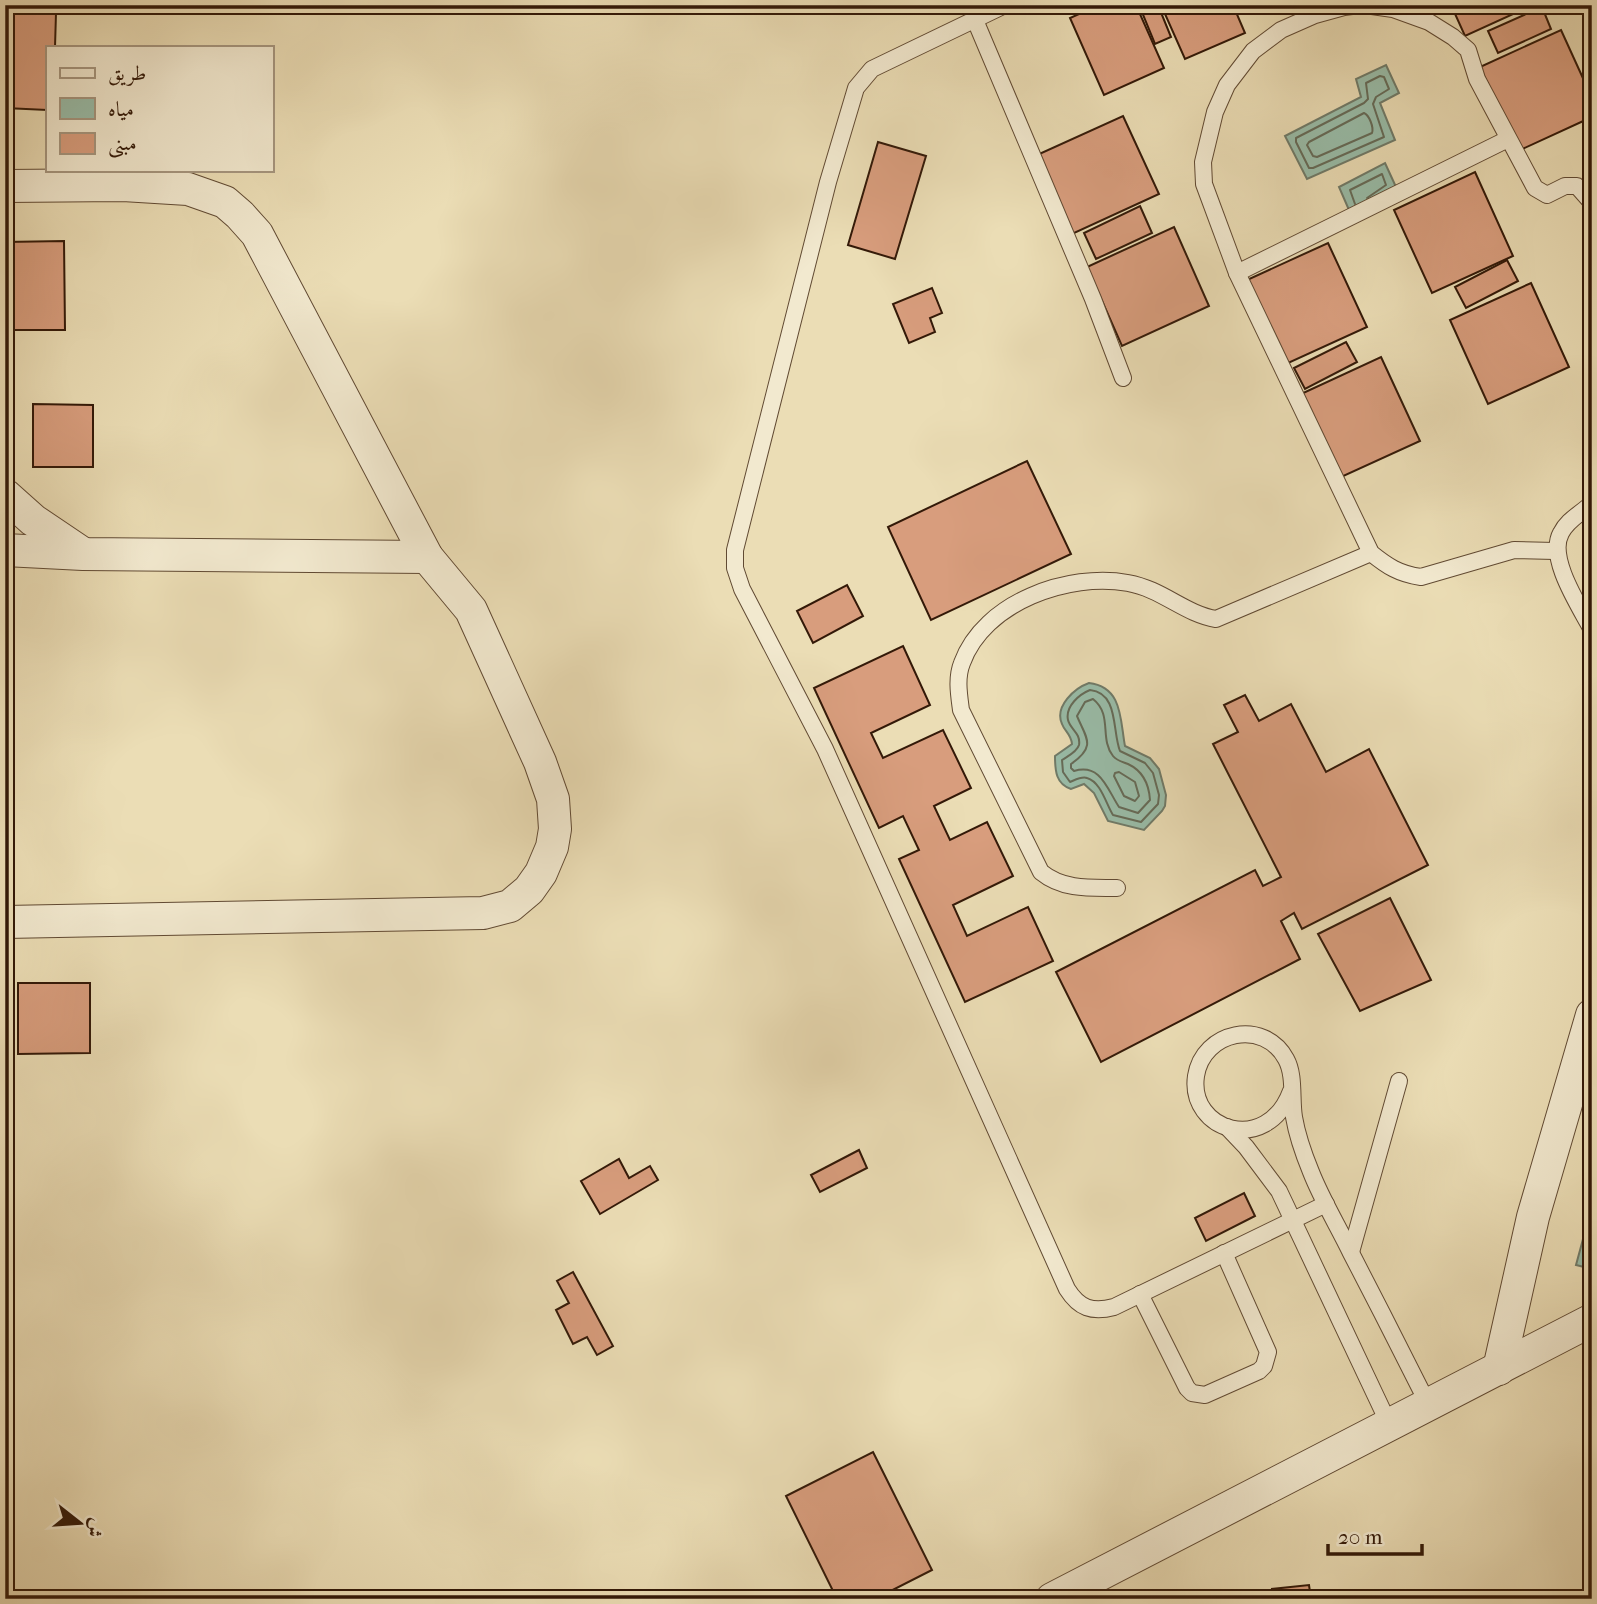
<svg xmlns="http://www.w3.org/2000/svg" width="1597" height="1604" font-family="'IM FELL French Canon',Amiri,serif">
<style>
.water{fill:#99bda9;stroke:#707b69;stroke-width:2}
.lines{fill:none;stroke-linecap:round;stroke-linejoin:round}
.shore{stroke:#666b58;stroke-width:2}
.building{fill:#d89d7d;stroke:#331908;stroke-width:2}
.service-casing{stroke:#614a33;stroke-width:18}
.minor-casing{stroke:#614a33;stroke-width:34}
.service{stroke:#f2e9cf;stroke-width:16}
.minor{stroke:#f2e9cf;stroke-width:32}
</style>
<rect width="100%" height="100%" fill="#ebddb5"/>
<filter id="stains"><feTurbulence type="fractalNoise" baseFrequency=".00286" numOctaves="4"/><feColorMatrix values="0 0 0 0 .2 0 0 0 0 .09 0 0 0 0 .02 0 0 0 .5 -.17"/></filter>
<radialGradient id="worn" r=".72"><stop offset=".6" stop-color="#630" stop-opacity="0"/><stop offset="1" stop-color="#630" stop-opacity=".3"/></radialGradient>
<g class="water">
<polygon points="1386,65 1399,93 1380,103 1395,140 1307,179 1285,136 1361,97 1356,79"/>
<polygon points="1385,163 1396,187 1352,217 1339,187"/>
<path d="M1089,683C1123,687 1120,720 1125,746L1150,758L1159,769L1166,795L1165,806L1162,811L1144,830L1108,821L1094,793L1084,784L1071,789C1056,784 1055,771 1055,756L1072,744C1071,734 1065,732 1062,724C1054,706 1075,688 1089,683Z"/>
<polygon points="1586,1228 1592,1230 1592,1269 1576,1265"/>
</g>
<g class="lines">
<g class="shore">
<polygon points="1380,76 1384,77 1389,89 1376,97 1373,104 1384,137 1313,168 1309,168 1296,142 1296,138 1364,103 1368,99 1366,83"/>
<path d="M1364,113C1369,115 1374,127 1372,133L1317,157L1313,156L1307,145L1309,142Z"/>
<polyline points="1355,204 1350,190 1382,174 1386,185 1367,198"/>
<path d="M1090,690C1119,693 1112,731 1120,751L1145,763L1153,773L1159,795L1158,804L1141,822L1113,815C1106,804 1101,782 1087,778C1082,776 1075,780 1070,782L1063,772L1062,760C1068,756 1077,752 1079,745C1081,733 1070,729 1068,720C1065,706 1080,694 1090,690Z"/>
<path d="M1093,699C1113,715 1099,738 1113,756C1117,761 1123,762 1128,764C1143,771 1149,784 1150,800L1138,813L1119,807C1107,789 1101,763 1074,771L1071,768V764C1097,746 1086,738 1077,716L1085,702Z"/>
<polygon points="1119,772 1135,782 1139,796 1135,801 1124,796 1114,776 1115,773"/>
</g>
</g>
<g class="building">
<polygon points="1099,5 1136,5 1164,68 1104,95 1070,18"/>
<polygon points="1139,5 1158,5 1171,37 1155,44"/>
<polygon points="1161,5 1233,5 1245,33 1185,59"/>
<polygon points="1451,5 1533,5 1465,36"/>
<polygon points="1542,7 1551,29 1498,53 1488,31"/>
<polygon points="5,11 56,13 55,47 47,47 47,110 5,108"/>
<polygon points="1561,30 1592,98 1592,117 1518,151 1480,67"/>
<polygon points="1123,116 1159,194 1072,234 1037,155"/>
<polygon points="878,142 926,156 895,259 848,245"/>
<polygon points="1475,172 1513,256 1432,293 1394,210"/>
<polygon points="1140,206 1152,233 1096,259 1084,233"/>
<polygon points="1174,227 1209,306 1122,346 1087,267"/>
<polygon points="64,241 65,330 5,330 5,242"/>
<polygon points="1328,243 1367,327 1286,364 1247,280"/>
<polygon points="1507,260 1518,281 1466,308 1455,287"/>
<polygon points="1531,283 1569,367 1488,404 1450,320"/>
<polygon points="932,288 942,313 930,318 935,332 909,343 893,304"/>
<polygon points="1346,342 1357,362 1305,389 1294,368"/>
<polygon points="1381,357 1420,441 1339,478 1301,394"/>
<polygon points="33,404 93,405 93,467 33,467"/>
<polygon points="1027,461 1071,554 931,620 888,527"/>
<polygon points="847,585 863,616 813,643 797,611"/>
<polygon points="903,646 930,705 871,733 883,758 943,730 971,788 934,806 950,840 987,822 1013,876 953,905 967,936 1028,907 1053,961 965,1002 899,859 919,850 903,816 879,828 814,688"/>
<polygon points="1245,695 1259,721 1291,704 1326,772 1369,749 1428,865 1302,929 1294,913 1281,921 1300,959 1101,1062 1056,972 1255,870 1263,886 1281,877 1213,744 1238,732 1224,705"/>
<polygon points="1390,898 1431,980 1360,1011 1318,934"/>
<polygon points="18,983 90,983 90,1053 18,1054"/>
<polygon points="859,1150 867,1168 820,1192 811,1175"/>
<polygon points="619,1159 629,1178 650,1166 658,1180 600,1214 581,1181"/>
<polygon points="1244,1193 1255,1216 1206,1241 1195,1218"/>
<polygon points="573,1272 613,1346 597,1355 587,1337 573,1344 556,1310 569,1303 557,1281"/>
<polygon points="873,1452 932,1570 875,1599 837,1599 786,1496"/>
<polygon points="1309,1585 1311,1599 1273,1599 1272,1589"/>
</g>
<g class="lines">
<g class="service-casing">
<g id="service">
<path d="M1005,5L872,69L856,88L828,182L735,550V568L742,589L825,749L1067,1289C1079,1308 1092,1313 1114,1307L1326,1204"/>
<path d="M1360,5L1344,7L1315,15L1281,30L1253,51L1227,85L1215,112L1203,162L1204,184L1237,273L1371,553C1387,566 1399,574 1421,577L1514,550L1555,551"/>
<polyline points="1365,5 1393,9 1429,22 1453,37 1468,50 1477,79 1535,188 1547,195 1565,186 1577,186 1592,203"/>
<polyline points="975,20 1093,299 1123,378"/>
<polyline points="1237,273 1508,139"/>
<path d="M1592,503C1581,514 1568,519 1561,533C1547,558 1580,607 1592,630"/>
<path d="M1117,888C1090,888 1063,890 1041,872L961,710C959,695 956,678 962,663C984,602 1069,572 1128,583C1162,589 1185,614 1216,619L1371,553"/>
<path d="M1291,1091C1267,1156 1188,1131 1196,1076C1203,1031 1264,1018 1286,1059C1295,1075 1291,1099 1294,1117C1297,1135 1304,1155 1311,1172C1322,1200 1338,1226 1351,1253C1377,1303 1403,1354 1428,1404"/>
<polyline points="1227,1127 1246,1147 1279,1191 1389,1424"/>
<polyline points="1351,1252 1399,1081"/>
<polyline points="1140,1294 1187,1388 1192,1393 1205,1395 1259,1371 1264,1366 1268,1352 1224,1253"/>
</g>
</g>
<g class="minor-casing">
<g id="minor">
<polyline points="5,186 123,185 188,189 225,202 240,215 257,234 427,557 471,610 540,762 553,799 555,829 552,847 541,873 529,890 510,906 483,913 5,922"/>
<polyline points="5,495 33,520 82,553"/>
<polyline points="5,550 83,554 427,557"/>
<polyline points="1499,1369 1533,1217 1592,1015"/>
<polyline points="1052,1599 1592,1320"/>
</g>
</g>
<use href="#service" class="service"/>
<use href="#minor" class="minor"/>
</g>
<rect width="1597" height="1604" fill="none" stroke="#ebddb5" stroke-width="28"/>
<rect x="7" y="7" width="1583" height="1590" fill="none" stroke="#331908" stroke-width="3.5"/>
<rect x="14" y="14" width="1569" height="1576" fill="none" stroke="#331908" stroke-width="2"/>
<rect x="46" y="46" width="228" height="126" fill="#f2e9cf" stroke="#a6967f" stroke-width="2"/>
<rect x="60" y="68" width="35" height="10" fill="#f2e9cf" stroke="#a6967f" stroke-width="2"/>
<text x="108" y="80" font-size="21" fill="#331908">طريق</text>
<rect x="60" y="98" width="35" height="21" fill="#99bda9" stroke="#a6967f" stroke-width="2"/>
<text x="108" y="116" font-size="21" fill="#331908">مياه</text>
<rect x="60" y="133" width="35" height="21" fill="#d89d7d" stroke="#a6967f" stroke-width="2"/>
<text x="108" y="150" font-size="21" fill="#331908">مبنى</text>
<g transform="translate(80 1523) rotate(107)" stroke="#f2e9cf" stroke-width="5" paint-order="stroke">
<path d="M0-5L12 26L0 18L-12 26Z" fill="#331908"/>
<text y="-10" font-size="19" font-weight="bold" text-anchor="middle" fill="#331908">ش</text>
</g>
<path d="M1328 1544v10h94v-10" fill="none" stroke="#331908" stroke-width="3.5"/>
<text x="1338" y="1544" font-size="21" fill="#331908" stroke="#f2e9cf" stroke-width="5" paint-order="stroke">20 m</text>
<rect width="100%" height="100%" filter="url(#stains)"/>
<rect width="100%" height="100%" fill="url(#worn)"/>
</svg>
